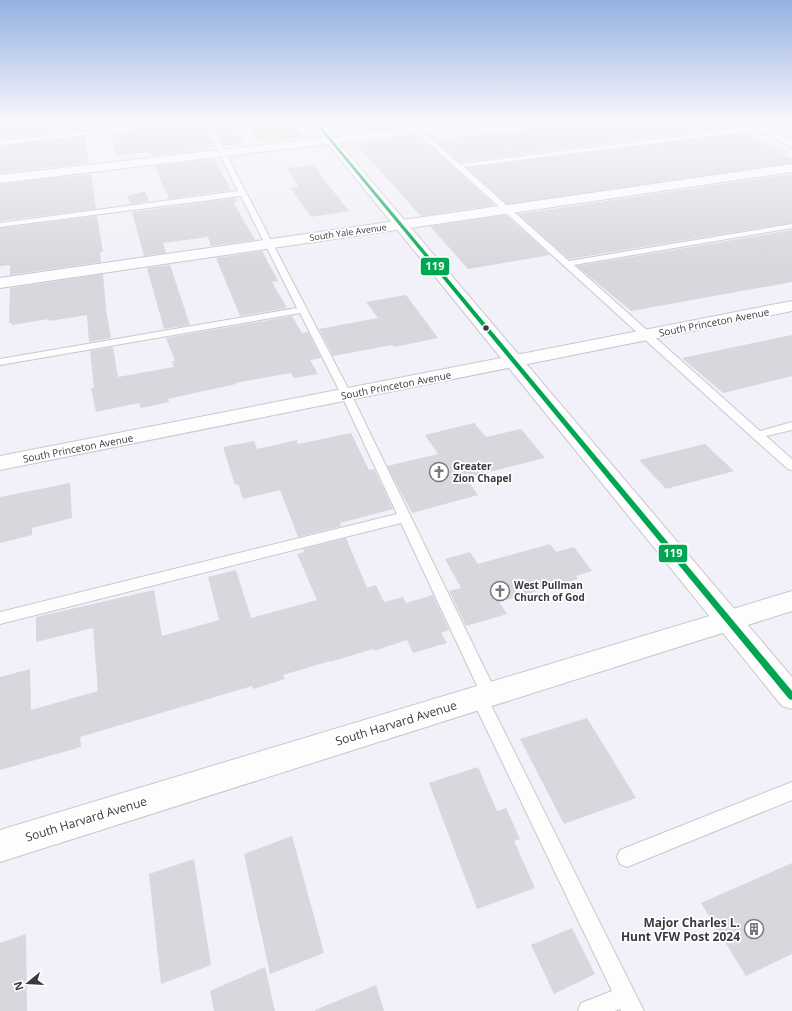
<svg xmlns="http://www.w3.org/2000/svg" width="792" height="1011" font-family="'Open Sans',sans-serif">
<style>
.green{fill:#cddac0}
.building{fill:#d8d7dd}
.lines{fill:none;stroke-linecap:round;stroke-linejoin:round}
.lane-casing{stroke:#c9c7ce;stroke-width:2}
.street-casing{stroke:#c9c7ce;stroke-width:2}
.secondary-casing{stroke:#c9c7ce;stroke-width:2}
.lane{fill:#fdfdfe;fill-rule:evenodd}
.street{fill:#fdfdfe;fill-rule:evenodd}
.secondary{fill:#fdfdfe;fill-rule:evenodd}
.bus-1-casing{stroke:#fff;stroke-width:3}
.bus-1{fill:#00a651;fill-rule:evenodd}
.bus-dot{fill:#3b393e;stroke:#fff;stroke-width:1.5}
.labels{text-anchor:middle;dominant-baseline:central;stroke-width:3.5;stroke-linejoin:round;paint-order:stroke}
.far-street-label{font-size:9px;fill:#3b393e;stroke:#fff}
.street-label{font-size:10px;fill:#3b393e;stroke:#fff}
.poi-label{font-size:10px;font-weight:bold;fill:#3b393e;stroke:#fff;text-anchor:start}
.near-street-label{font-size:12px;fill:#3b393e;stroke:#fff}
.near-poi-label{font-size:12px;font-weight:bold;fill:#3b393e;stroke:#fff;text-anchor:end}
.line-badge{stroke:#fff;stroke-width:1.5}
.badge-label{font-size:11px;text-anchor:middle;font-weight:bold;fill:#fff}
</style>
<rect width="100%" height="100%" fill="#f2f0f8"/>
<polygon class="green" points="212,123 292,123 303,137 259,142 248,124 214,127"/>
<g class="building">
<polygon points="0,123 83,123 84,130 0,139"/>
<polygon points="108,123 144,123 109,127"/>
<polygon points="185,123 203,123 214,147 208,148 209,150 151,156 149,152 117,156 111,133"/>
<polygon points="212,123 233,123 244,144 224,146"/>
<polygon points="381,123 419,123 421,125 347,134 342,128"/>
<polygon points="541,123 681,123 694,130 725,126 729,128 460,162 428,134 431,134 437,139 546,127"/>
<polygon points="745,133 784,153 780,154 792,159 792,163 507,204 467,168"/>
<polygon points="418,135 495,205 421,216 355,143"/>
<polygon points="85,136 89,163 0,173 0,146"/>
<polygon points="214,159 231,190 169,199 155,166"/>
<polygon points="315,165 325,181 349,211 311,217 291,188 299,187 287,168"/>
<polygon points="91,174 96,209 0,221 0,184"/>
<polygon points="792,174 792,223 569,259 518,214"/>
<polygon points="145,191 149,201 130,204 128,196"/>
<polygon points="235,198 237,201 233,202 255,240 211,246 208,237 163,243 166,253 144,256 132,212"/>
<polygon points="506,215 550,255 468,269 430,226"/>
<polygon points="97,216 103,252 100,252 101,262 10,275 10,265 0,266 0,228"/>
<polygon points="792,230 792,282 631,311 577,266"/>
<polygon points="262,251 278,281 272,282 287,308 240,316 216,258"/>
<polygon points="170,265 190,325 164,329 147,268"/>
<polygon points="103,274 106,310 111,338 89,342 87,315 49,321 49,319 12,325 12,323 9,323 10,288"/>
<polygon points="406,295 438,338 394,347 392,345 333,356 319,329 378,318 366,302"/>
<polygon points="292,316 302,333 308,332 321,358 310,360 318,374 294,378 291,373 235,383 236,384 168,399 169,402 141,408 139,403 96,412 91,388 94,388 90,351 113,347 118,377 174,367 172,361 175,361 166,338"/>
<polygon points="792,335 792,376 723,393 682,358"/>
<polygon points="474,423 486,437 521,429 545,458 466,478 478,495 412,513 387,466 438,454 425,435"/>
<polygon points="351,433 369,470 374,469 393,509 340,523 341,526 298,537 280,490 243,499 238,484 235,485 223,447 254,441 257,449 297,440 298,444"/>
<polygon points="705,444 734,471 666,489 639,460"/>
<polygon points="70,483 72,518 32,528 32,535 0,543 0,497"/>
<polygon points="346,538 367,588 376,585 384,602 403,597 406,603 433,595 449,630 441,633 447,643 413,653 407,640 374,651 373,649 330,662 330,661 283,675 285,679 253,689 252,686 80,737 81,747 0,770 0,677 30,669 31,710 98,691 93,628 36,642 36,617 154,590 162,636 219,620 208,577 236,570 251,618 317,600 297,554 304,552 303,549"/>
<polygon points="550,544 556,552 574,547 592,571 576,576 578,579 499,602 507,614 466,626 449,591 461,588 445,559 470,552 478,564"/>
<polygon points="587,718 636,798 564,824 520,739"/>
<polygon points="478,767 497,811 506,808 520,839 514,841 535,888 477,909 429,783"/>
<polygon points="292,836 324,953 270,974 244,854"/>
<polygon points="194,859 211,965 161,984 149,874"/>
<polygon points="792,863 792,954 746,976 701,903"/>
<polygon points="572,928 595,974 554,994 531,945"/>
<polygon points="26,934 27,1011 0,1011 0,943"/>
<polygon points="265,967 275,1011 214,1011 210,991"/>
<polygon points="376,985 384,1011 315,1011 315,1010"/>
</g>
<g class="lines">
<g class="lane-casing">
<g id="lane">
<polygon points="161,123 184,123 0,145 0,141"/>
<polygon points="204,123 210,123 351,394 497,694 495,699 489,701 644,1011 621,1011 620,1009 615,1011 578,1011 581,1003 612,991 471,697 473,692 479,690 401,523 0,624 0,612 397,514 341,394 300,313 0,365 0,359 297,308 241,196 0,227 0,223 238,191"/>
<polygon points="783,123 792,123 792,126 464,167 569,261 792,224 792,228 574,265 760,431 792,422 792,430 766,436 792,459 792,470 788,469 753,438 416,131 421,130 460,164"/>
<polygon points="792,782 792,800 627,867 620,864 617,857 620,850"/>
</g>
</g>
<g class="street-casing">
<g id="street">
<polygon points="743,123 757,123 792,140 792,147"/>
<polygon points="792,164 792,172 0,288 0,278"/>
<polygon points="792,301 792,311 0,470 0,456"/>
<polygon points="792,591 792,611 0,862 0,830"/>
</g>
</g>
<g class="secondary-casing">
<polygon id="secondary" points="311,123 322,123 334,137 455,123 490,123 485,126 339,143 792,677 792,709 782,706 328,144 0,183 0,175 323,138"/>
</g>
<use href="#lane" class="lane"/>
<use href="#street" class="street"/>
<use href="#secondary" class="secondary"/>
<g class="bus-1-casing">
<polygon id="bus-1" points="318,123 792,691 792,700 789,699 315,123"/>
</g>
<use href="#bus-1" class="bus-1"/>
</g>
<linearGradient id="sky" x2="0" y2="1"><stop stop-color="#95b0e1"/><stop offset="0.46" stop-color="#f9f8fc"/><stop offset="1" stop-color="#f9f8fc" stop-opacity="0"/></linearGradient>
<rect width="792" height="265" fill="url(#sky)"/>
<defs>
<g id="church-ring" transform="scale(1)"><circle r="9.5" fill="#fff" stroke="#7b797f" stroke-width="1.5"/><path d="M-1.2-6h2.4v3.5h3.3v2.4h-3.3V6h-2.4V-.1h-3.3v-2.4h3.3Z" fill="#7b797f"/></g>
<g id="building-ring" transform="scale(1)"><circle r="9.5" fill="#fff" stroke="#7b797f" stroke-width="1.5"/><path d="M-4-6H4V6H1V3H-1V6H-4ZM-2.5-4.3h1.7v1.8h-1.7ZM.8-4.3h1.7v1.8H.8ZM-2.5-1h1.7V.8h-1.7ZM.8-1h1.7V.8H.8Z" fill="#7b797f"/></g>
</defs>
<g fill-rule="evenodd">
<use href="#church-ring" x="439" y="472"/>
<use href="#church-ring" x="500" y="591"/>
<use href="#building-ring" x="754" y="929"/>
</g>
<circle class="bus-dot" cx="486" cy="328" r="3.5"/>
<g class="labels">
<g class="far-street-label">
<text transform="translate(348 232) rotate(-8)">South Yale Avenue</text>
</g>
<g class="street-label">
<text transform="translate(714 322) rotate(-11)">South Princeton Avenue</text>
<text transform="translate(396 385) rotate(-11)">South Princeton Avenue</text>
<text transform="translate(78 448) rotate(-11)">South Princeton Avenue</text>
</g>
<g class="poi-label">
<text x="453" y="466">Greater<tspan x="453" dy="12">Zion Chapel</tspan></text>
<text x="514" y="585">West Pullman<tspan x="514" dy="12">Church of God</tspan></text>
</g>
<g class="near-street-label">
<text transform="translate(396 723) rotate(-17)">South Harvard Avenue</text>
<text transform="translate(86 819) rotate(-17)">South Harvard Avenue</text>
</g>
<g class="near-poi-label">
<text x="740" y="922">Major Charles L.<tspan x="740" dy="14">Hunt VFW Post 2024</tspan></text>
</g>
</g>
<g class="line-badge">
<rect x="420" y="257" width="30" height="19" rx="4" fill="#00a651"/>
<rect x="658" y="544" width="30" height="19" rx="4" fill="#00a651"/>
</g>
<g class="badge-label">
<text x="435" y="270">119</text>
<text x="673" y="557">119</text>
</g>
<g transform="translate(28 983) rotate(252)" stroke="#ffffff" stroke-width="3" paint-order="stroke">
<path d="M0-3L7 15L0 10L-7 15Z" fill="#3b393e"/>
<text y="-6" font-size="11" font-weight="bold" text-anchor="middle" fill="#3b393e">N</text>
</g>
</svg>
